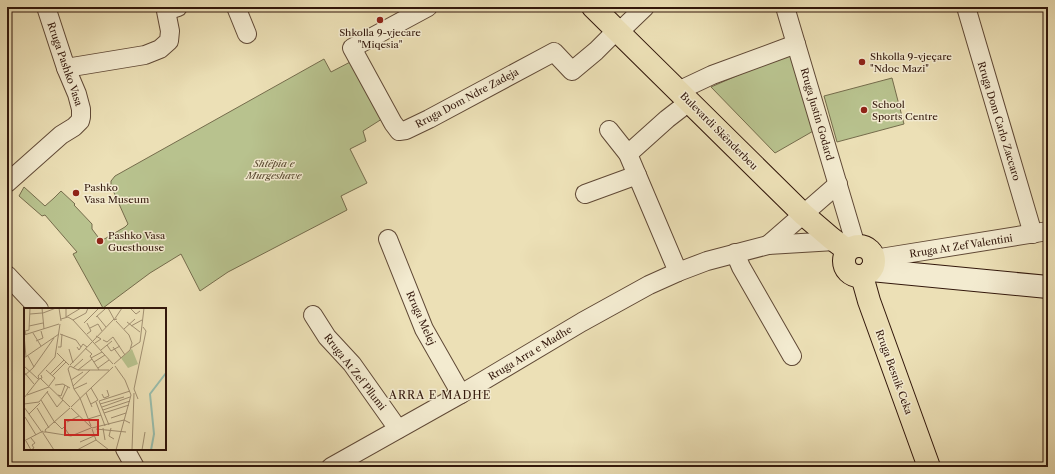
<svg xmlns="http://www.w3.org/2000/svg" width="1055" height="474" font-family="'Libre Caslon Text',serif">
<style>
.green{fill:#b8c28e;stroke:#756c4c}
.lines{fill:none;stroke-linecap:round;stroke-linejoin:round}
.street-casing{stroke:#604936;stroke-width:20}
.secondary-casing{stroke:#32170b;stroke-width:24}
.primary-casing{stroke:#32170b;stroke-width:24}
.street{stroke:#f3ebd0;stroke-width:18}
.secondary{stroke:#f3ebd0;stroke-width:22}
.primary{stroke:#ece0b6;stroke-width:22}
.poi-dot{fill:#8f2418;stroke:#f3ebd0;stroke-width:1.5}
.labels{text-anchor:middle;dominant-baseline:central;stroke-width:3;stroke-linejoin:round;paint-order:stroke}
.poi-label{font-size:10px;fill:#32170b;stroke:#f3ebd0;text-anchor:start}
.street-label{font-size:10px;fill:#32170b;stroke:#f3ebd0}
.park-label{font-size:10px;font-style:italic;fill:#5a4a32;stroke:#f3ebd0}
.neighbourhood-label{font-size:11px;letter-spacing:1px;fill:#32170b;stroke:#f3ebd0}
.inset-river{fill:none;stroke:#99bdac;stroke-width:2}
.inset-road{fill:none;stroke:#a29072;stroke-width:1}
.view{fill:#d62828;fill-opacity:0.15;stroke:#d62828;stroke-width:2}
.inset-edge{fill:none;stroke:#32170b;stroke-width:2}
</style>
<rect width="100%" height="100%" fill="#ece0b6"/>
<filter id="stains"><feTurbulence type="fractalNoise" baseFrequency=".005" numOctaves="4"/><feColorMatrix values="0 0 0 0 .2 0 0 0 0 .09 0 0 0 0 .02 0 0 0 .5 -.17"/></filter>
<radialGradient id="worn" r=".72"><stop offset=".6" stop-color="#630" stop-opacity="0"/><stop offset="1" stop-color="#630" stop-opacity=".3"/></radialGradient>
<g class="green">
<polygon points="791,52 815,130 775,153 711,87"/>
<polygon points="324,59 331,72 354,60 385,117 363,131 366,141 350,149 367,183 341,196 347,210 228,272 200,291 181,254 150,273 103,308 73,254 77,252 45,215 42,216 19,196 24,187 45,206 54,198 61,191 75,204 74,205 92,224 92,229 101,241 125,227 128,224 111,186 111,181 115,176"/>
<polygon points="892,78 904,124 837,142 824,96"/>
</g>
<g class="lines">
<g class="street-casing">
<g id="street">
<polyline points="236,7 247,34"/>
<polyline points="428,7 352,48 393,123 399,131 406,130 429,119 554,52 572,71 596,51 617,30"/>
<polyline points="785,7 856,246"/>
<polyline points="966,7 1033,234"/>
<polyline points="619,32 645,7"/>
<polyline points="66,68 145,55 160,49 169,41 170,31 166,11 178,7"/>
<polyline points="678,91 712,75 796,44"/>
<polyline points="609,130 628,154 678,272"/>
<polyline points="628,154 667,119 689,102"/>
<polyline points="7,183 61,135 74,127 80,121 81,117 81,109 77,94 66,68 46,7"/>
<polyline points="585,194 637,175"/>
<polyline points="388,239 424,329 461,394"/>
<polyline points="768,245 838,184"/>
<polyline points="735,253 741,267 792,356"/>
<polyline points="874,259 1048,231"/>
<polyline points="7,275 39,309"/>
<polyline points="313,315 327,337 352,364 398,429"/>
<polyline points="125,449 135,467"/>
<polyline points="331,467 461,394 582,322 649,285 678,272 707,261 768,245 835,241"/>
</g>
</g>
<g class="secondary-casing">
<polyline id="secondary" points="871,270 1048,287"/>
</g>
<g class="primary-casing">
<g id="primary">
<polyline points="593,7 803,214 831,238 847,250"/>
<circle cx="859" cy="261" r="15"/>
<polyline points="862,276 869,301 929,467"/>
</g>
</g>
<use href="#street" class="street"/>
<use href="#secondary" class="secondary"/>
<use href="#primary" class="primary"/>
</g>
<g class="poi-dot">
<circle cx="380" cy="20" r="4"/>
<circle cx="862" cy="62" r="4"/>
<circle cx="864" cy="110" r="4"/>
<circle cx="76" cy="193" r="4"/>
<circle cx="100" cy="241" r="4"/>
</g>
<g class="labels">
<g class="poi-label">
<text x="380" y="32" text-anchor="middle">Shkolla 9-vjecare<tspan x="380" dy="12">"Miqesia"</tspan></text>
<text x="870" y="56">Shkolla 9-vjeçare<tspan x="870" dy="12">"Ndoc Mazi"</tspan></text>
<text x="872" y="104">School<tspan x="872" dy="12">Sports Centre</tspan></text>
<text x="84" y="187">Pashko<tspan x="84" dy="12">Vasa Museum</tspan></text>
<text x="108" y="235">Pashko Vasa<tspan x="108" dy="12">Guesthouse</tspan></text>
</g>
<g class="street-label">
<text transform="translate(65 64) rotate(71)">Rruga Pashko Vasa</text>
<text transform="translate(467 98) rotate(-28)">Rruga Dom Ndre Zadeja</text>
<text transform="translate(817 114) rotate(74)">Rruga Justin Godard</text>
<text transform="translate(999 121) rotate(73)">Rruga Dom Carlo Zaccaro</text>
<text transform="translate(719 131) rotate(45)">Bulevardi Skënderbeu</text>
<text transform="translate(961 246) rotate(-9)">Rruga At Zef Valentini</text>
<text transform="translate(421 318) rotate(66)">Rruga Melej</text>
<text transform="translate(530 353) rotate(-31)">Rruga Arra e Madhe</text>
<text transform="translate(355 372) rotate(52)">Rruga At Zef Pllumi</text>
<text transform="translate(894 372) rotate(70)">Rruga Besnik Ceka</text>
</g>
<g class="park-label">
<text x="274" y="163">Shtëpia e<tspan x="274" dy="12">Murgeshave</tspan></text>
</g>
<g class="neighbourhood-label">
<text x="440" y="395">ARRA E MADHE</text>
</g>
</g>
<g transform="translate(24 308)">
<rect width="142" height="142" fill="#ece0b6"/>
<path d="M108,41L114,56L104,60L97,50Z" fill="#b8c28e"/>
<path class="inset-river" d="M127,142L130,126L126,86L142,65"/>
<path class="inset-road" d="M18,0L20,21M35,0L37,13M84,0L90,11M106,0L112,6L116,3M42,1V9L57,0M19,5L32,0M6,6L18,5M73,8L82,19M72,9L81,1M37,11L44,9L49,12L89,56M93,11L90,12L98,0M49,12L62,5L64,0M103,14L116,24M60,15L75,0M63,15L67,23L63,26M5,18L19,15M107,18L118,12M66,20L74,16L78,23M100,21L111,11M9,25L17,38M36,26L52,32L57,39M0,27L35,16M0,27L2,49M2,27L1,23L5,22L6,0M79,32L83,34L89,29L101,47M12,33L19,30L17,23M71,35L77,31L72,28M83,37L87,43L96,38M34,39H37L38,26M53,39L55,42L59,36L63,39M89,39L97,50M61,40L68,46L66,48L75,62M107,40L116,34L120,0M45,41L49,55M77,42L88,33M33,45L45,57M4,48L10,59M0,50L35,26M67,50L78,44M70,54L81,47M90,56L106,42L108,35L105,27L92,13M46,57L90,11M0,58L14,71M91,58L101,72L107,87L92,142M49,60L59,51M74,60L85,52M22,62L31,70L25,78M54,62L68,51M0,64L10,76M26,66L40,52M17,67L18,70L15,71L14,68L31,49L36,16M0,68L9,60L30,30M28,68L42,54M17,71L46,99M47,72L59,64M31,77L39,76L46,80M49,78L66,62M67,80L74,92L67,96M50,81L63,75M23,84L33,99L39,92M62,85L68,99M78,86L80,90L85,88L83,82M3,87L25,79M34,87L37,88L41,77M0,90L15,71M38,91L44,79M114,91L110,81L122,23L119,19M17,92L31,115M15,94L24,83M72,94L81,118M0,96L15,94M76,96L100,89M0,99L17,123M47,99L89,59M78,99L106,89M13,100L25,120M47,100L68,120M79,102L106,93M80,105L105,97M5,106L16,95M1,109L12,127M87,110L102,105M64,111L77,107M31,114L38,121L40,119L46,128M43,114L55,108M85,117L75,93L106,83M67,118L56,90L50,81L44,61L46,58L54,62H85M68,120L100,112L106,115M79,120L81,132M87,120L85,128L90,131M68,121L72,132L85,142M72,121L102,124M17,124H22L21,122L46,100M22,124L47,128L67,120M19,125L30,142M7,130L11,135L8,137L10,140M0,133L19,123M2,133L7,142L10,140M56,134L70,128M53,142L72,132M108,142L110,85M118,142L121,124"/>
<path class="view" d="M41,112H74V127H41Z"/>
<rect width="142" height="142" class="inset-edge"/>
</g>
<rect width="1055" height="474" fill="none" stroke="#ece0b6" stroke-width="24"/>
<rect x="8" y="8" width="1039" height="458" fill="none" stroke="#32170b" stroke-width="2"/>
<rect x="12" y="12" width="1031" height="450" fill="none" stroke="#32170b"/>
<rect width="100%" height="100%" filter="url(#stains)"/>
<rect width="100%" height="100%" fill="url(#worn)"/>
</svg>
